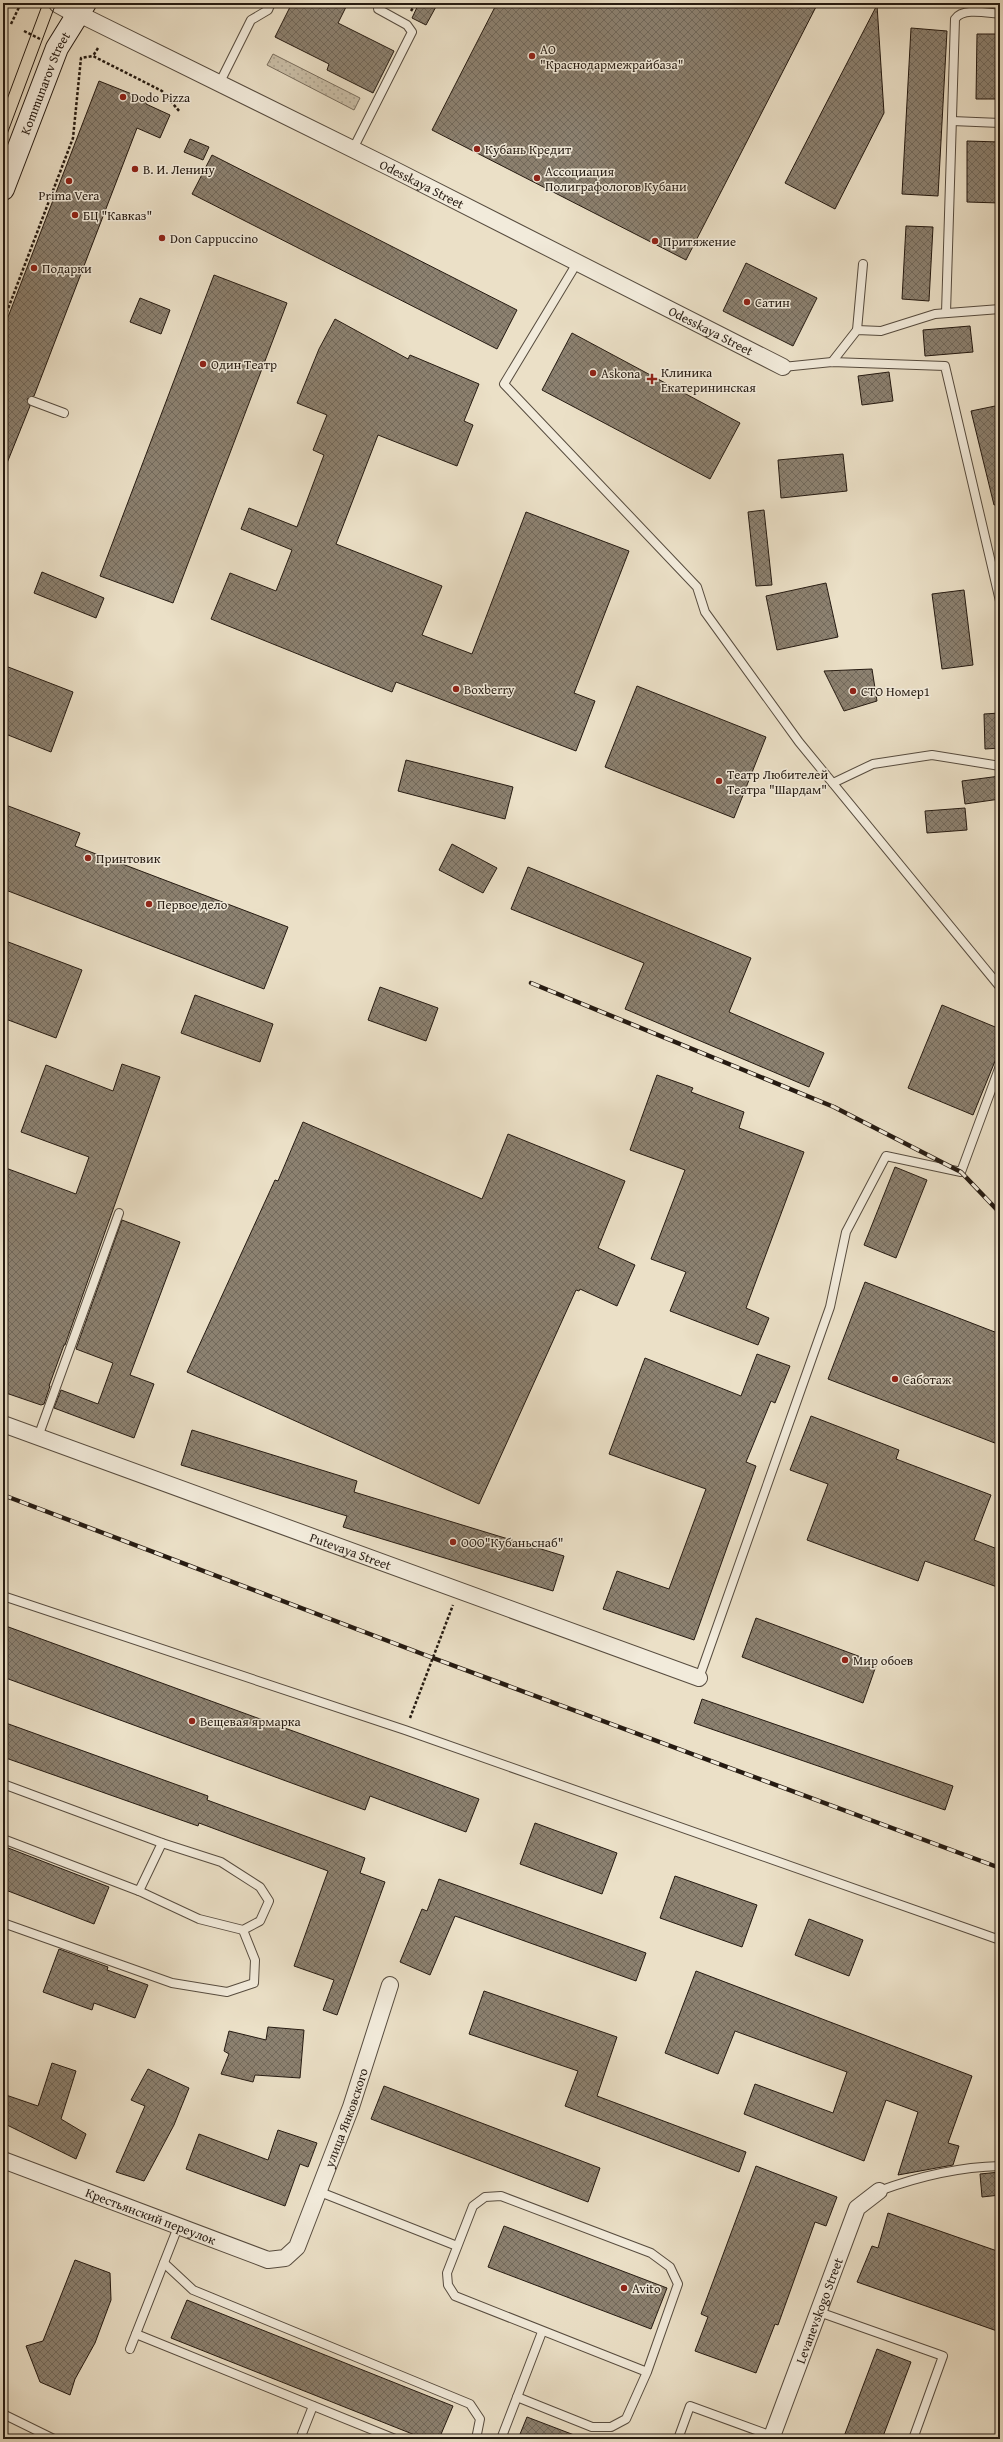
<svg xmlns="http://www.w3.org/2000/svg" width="1003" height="2442" font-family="'Gentium Book Plus',serif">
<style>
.grass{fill:url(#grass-dots);stroke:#786d5d}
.building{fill:url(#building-cross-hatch);stroke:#261b12}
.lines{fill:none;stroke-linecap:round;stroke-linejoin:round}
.service-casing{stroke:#574c3f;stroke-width:10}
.minor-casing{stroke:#574c3f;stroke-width:18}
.tertiary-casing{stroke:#574c3f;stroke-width:22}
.secondary-casing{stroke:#261b12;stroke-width:24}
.path{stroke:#261b12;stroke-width:2.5;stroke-dasharray:3 2;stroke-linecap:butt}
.service{stroke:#f2ebdb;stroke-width:8}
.minor{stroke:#f2ebdb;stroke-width:16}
.tertiary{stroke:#f2ebdb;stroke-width:20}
.secondary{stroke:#f2ebdb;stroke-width:22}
.tram{stroke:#261b12;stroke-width:1}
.rail-casing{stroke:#261b12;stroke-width:4.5}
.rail{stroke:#f2ebdb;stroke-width:3;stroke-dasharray:9;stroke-linecap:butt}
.poi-dot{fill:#8f2418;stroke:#f2ebdb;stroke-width:1.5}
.labels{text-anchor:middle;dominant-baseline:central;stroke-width:3;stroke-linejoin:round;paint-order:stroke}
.poi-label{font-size:13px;fill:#261b12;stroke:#f2ebdb;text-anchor:start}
.street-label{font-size:13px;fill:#261b12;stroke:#f2ebdb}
</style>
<defs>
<pattern id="grass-dots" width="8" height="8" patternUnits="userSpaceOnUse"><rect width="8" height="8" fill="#cabfa8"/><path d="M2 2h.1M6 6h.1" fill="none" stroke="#ada490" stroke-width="1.8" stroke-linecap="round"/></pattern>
<pattern id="building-cross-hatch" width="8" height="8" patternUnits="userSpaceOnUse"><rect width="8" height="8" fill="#8c8170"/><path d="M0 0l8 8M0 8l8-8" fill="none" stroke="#72695b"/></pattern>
</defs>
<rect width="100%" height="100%" fill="#ebe0c7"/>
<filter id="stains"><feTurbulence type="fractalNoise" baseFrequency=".005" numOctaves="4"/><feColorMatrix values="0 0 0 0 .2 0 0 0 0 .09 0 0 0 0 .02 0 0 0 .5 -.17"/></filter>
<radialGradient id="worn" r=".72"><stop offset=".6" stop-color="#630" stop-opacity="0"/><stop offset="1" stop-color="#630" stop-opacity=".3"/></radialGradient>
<polygon class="grass" points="273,54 360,98 354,110 267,65"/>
<g class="building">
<polygon points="292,3 348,3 338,23 394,51 373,93 327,70 329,64 275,37"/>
<polygon points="419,3 438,3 426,25 412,18"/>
<polygon points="497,3 818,3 686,260 432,130"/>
<polygon points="877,5 884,113 835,209 785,183"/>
<polygon points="911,28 947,31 938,196 902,194"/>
<polygon points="977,34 1000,34 1000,99 976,99"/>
<polygon points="99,81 147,100 146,104 170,115 160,138 137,128 34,396 27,399 30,406 3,473 3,330"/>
<polygon points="190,139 209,147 203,160 184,152"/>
<polygon points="967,141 1000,142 1000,203 967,202"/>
<polygon points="212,155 517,310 497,349 192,194"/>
<polygon points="906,226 933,227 929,301 902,299"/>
<polygon points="746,263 817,298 793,346 723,311"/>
<polygon points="214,275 287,303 173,603 100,576"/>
<polygon points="140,298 170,310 161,334 130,322"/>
<polygon points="335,319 408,359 410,355 479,384 464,421 473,425 457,466 378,435 336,544 442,586 422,635 472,654 526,512 629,551 574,693 595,701 576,751 396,682 392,692 211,619 230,573 276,591 292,550 241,529 249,508 297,527 324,455 313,450 327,415 297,403 319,349"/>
<polygon points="970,326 973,352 925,356 923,330"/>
<polygon points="572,333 740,423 710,479 542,390"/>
<polygon points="889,372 893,401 862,405 858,376"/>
<polygon points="1000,405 1000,504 994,505 971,411"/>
<polygon points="843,454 847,491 781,498 778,460"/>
<polygon points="764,510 772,585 756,586 748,512"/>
<polygon points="42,572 104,598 96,618 34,593"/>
<polygon points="826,583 838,637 777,650 766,596"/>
<polygon points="964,590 973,665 942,669 932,594"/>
<polygon points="3,665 73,692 51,752 3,733"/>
<polygon points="872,669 877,701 844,711 824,671"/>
<polygon points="637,686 766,737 734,818 605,767"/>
<polygon points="1000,713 1000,748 985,749 984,714"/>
<polygon points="406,760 513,787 505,819 398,791"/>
<polygon points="1000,776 1000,799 965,804 962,781"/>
<polygon points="3,804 80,833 75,846 288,927 264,989 3,889"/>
<polygon points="965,808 967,830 927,833 925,811"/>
<polygon points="452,844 497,868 483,893 439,870"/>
<polygon points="528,867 751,958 729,1012 824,1053 809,1087 625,1009 644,963 511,909"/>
<polygon points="3,940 82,970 56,1038 3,1018"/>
<polygon points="380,987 438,1008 426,1041 368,1020"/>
<polygon points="195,995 273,1024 260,1062 181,1033"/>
<polygon points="942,1005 1000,1029 1000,1049 973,1115 908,1088"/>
<polygon points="122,1064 160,1077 65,1345 64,1345 49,1386 50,1386 44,1404 41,1405 3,1392 3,1167 76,1194 89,1157 21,1132 46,1065 113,1091"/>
<polygon points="657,1075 693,1088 691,1092 744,1112 739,1128 804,1152 746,1308 769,1318 758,1345 670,1311 686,1272 651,1259 685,1170 630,1150"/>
<polygon points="303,1122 482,1199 508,1134 625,1181 598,1248 635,1265 617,1306 580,1289 579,1291 576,1290 479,1504 187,1372 275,1180 278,1181"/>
<polygon points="895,1167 927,1180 896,1258 864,1245"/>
<polygon points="122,1220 180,1242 130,1375 154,1384 134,1438 54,1408 61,1390 98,1404 113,1363 76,1349"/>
<polygon points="865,1282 1000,1334 1000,1445 828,1379"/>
<polygon points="757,1354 790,1366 775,1403 771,1401 746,1462 756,1466 694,1640 603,1609 617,1571 669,1589 706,1489 609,1454 645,1358 741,1396"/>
<polygon points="811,1416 899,1450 896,1459 991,1495 974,1540 1000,1550 1000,1588 925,1561 918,1581 807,1540 828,1484 790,1470"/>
<polygon points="192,1430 357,1481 354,1492 564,1556 553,1591 343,1527 347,1516 181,1465"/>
<polygon points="756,1618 877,1663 863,1703 742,1657"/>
<polygon points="3,1625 479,1799 466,1832 370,1796 365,1810 3,1677"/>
<polygon points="702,1699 953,1786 945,1810 694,1723"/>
<polygon points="3,1722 208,1796 207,1800 365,1858 360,1873 385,1882 337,2015 323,2010 334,1980 294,1966 328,1871 199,1823 198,1826 3,1757"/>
<polygon points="535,1823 617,1853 602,1894 520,1864"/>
<polygon points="3,1846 109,1887 94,1924 3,1889"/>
<polygon points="675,1876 757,1905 742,1947 660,1918"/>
<polygon points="439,1879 646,1953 636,1981 455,1916 430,1975 400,1962 422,1909 427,1911"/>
<polygon points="809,1919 863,1940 849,1976 795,1955"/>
<polygon points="59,1949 108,1967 107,1970 148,1985 135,2018 94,2003 92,2010 43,1992"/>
<polygon points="696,1971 972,2076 948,2143 959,2146 953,2165 898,2175 918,2112 886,2100 864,2161 744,2114 755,2084 833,2113 847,2072 735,2031 718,2074 665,2053"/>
<polygon points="484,1991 617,2037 597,2096 746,2152 739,2172 565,2106 578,2071 469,2034"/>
<polygon points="268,2027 304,2030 300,2078 255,2075 253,2082 221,2074 229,2054 224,2051 229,2031 266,2040"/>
<polygon points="52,2063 76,2071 61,2119 86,2134 76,2159 3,2123 3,2094 38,2106"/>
<polygon points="148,2069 189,2088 174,2125 144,2181 116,2172 145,2106 131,2100"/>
<polygon points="384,2086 600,2168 588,2202 371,2119"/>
<polygon points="278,2130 317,2143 308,2167 300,2164 285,2206 186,2169 199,2134 268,2160"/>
<polygon points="756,2166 837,2197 826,2226 815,2222 778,2325 775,2324 756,2373 695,2351 708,2317 701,2314"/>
<polygon points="1000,2172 1000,2195 982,2197 980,2174"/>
<polygon points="888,2213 1000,2252 1000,2332 857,2282 872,2246 878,2248"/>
<polygon points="504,2226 667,2288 651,2329 488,2267"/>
<polygon points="75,2260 110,2273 111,2300 95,2343 75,2379 70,2395 40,2382 26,2346 43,2341"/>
<polygon points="187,2300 453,2406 439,2439 425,2439 171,2338"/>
<polygon points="877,2349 911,2362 882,2439 843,2439"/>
<polygon points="527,2417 582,2438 582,2439 518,2439"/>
</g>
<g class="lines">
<g class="service-casing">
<g id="service">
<polyline points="220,82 251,20 268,10 271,3"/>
<polyline points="952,121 1000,123"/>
<polyline points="353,149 412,32 407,25 378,9 378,3"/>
<polyline points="577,263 504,384 697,587 705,612 799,742 1000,987"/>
<path d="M946,313L955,19C963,7 987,13 1000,14"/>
<polyline points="857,330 863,264"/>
<polyline points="832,362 857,330 881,331 935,314 1000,309"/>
<polyline points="783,367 832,362 945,366 1000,601"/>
<polyline points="32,401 64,413"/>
<polyline points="833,783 873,764 932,755 1000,766"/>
<polyline points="38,1437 119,1213"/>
<polyline points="3,1596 405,1730 1000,1940"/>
<polyline points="699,1678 830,1307 846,1232 886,1156 961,1172 1000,1066"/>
<polyline points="3,1784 162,1843 221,1862 260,1887 269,1901 260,1921 243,1930 199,1919 139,1891 3,1839"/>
<polyline points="139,1891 162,1843"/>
<polyline points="3,1923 172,1983 227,1992 254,1983 255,1960 243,1930"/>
<path d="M879,2191C917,2177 959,2167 1000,2166"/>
<polyline points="320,2192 457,2246"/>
<polyline points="164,2263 193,2290 470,2404 480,2419 476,2439"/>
<polyline points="819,2312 943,2356 913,2439"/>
<polyline points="136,2334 395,2439"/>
<polyline points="130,2349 178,2227"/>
<polyline points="517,2397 592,2427 611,2427 626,2419 647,2372 678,2284 670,2267 651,2253 501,2196 485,2197 473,2206 447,2273 448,2285 455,2296 647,2372"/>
<polyline points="3,2414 54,2439"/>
<polyline points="300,2439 313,2406"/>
<polyline points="501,2439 542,2332"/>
<polyline points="678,2439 690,2406 772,2436"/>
</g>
</g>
<g class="minor-casing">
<g id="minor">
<path id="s1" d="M77,13L393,169L783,367"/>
<path id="s2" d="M3,1424L699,1678"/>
<path id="s3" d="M3,2160L268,2260L285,2258L297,2247L351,2107L390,1985"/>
<path id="s4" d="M771,2439L857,2208L879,2191"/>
</g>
</g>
<g class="tertiary-casing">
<polyline id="tertiary" points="59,3 77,13"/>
</g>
<g class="secondary-casing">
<g id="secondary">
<path id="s5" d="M3,189L57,48L85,3"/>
</g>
</g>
<g class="path">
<polyline points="411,11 416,3"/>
<polyline points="11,24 21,3"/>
<polyline points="24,31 40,39"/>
<polyline points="98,48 93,56 162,91 180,112"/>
<polyline points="3,322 73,138 81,58 93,56"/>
<polyline points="410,1718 453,1605"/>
</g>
<use href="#service" class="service"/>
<use href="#minor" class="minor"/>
<use href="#tertiary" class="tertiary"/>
<use href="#secondary" class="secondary"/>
<g class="tram">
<polyline points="3,110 43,3"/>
<polyline points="3,145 56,3"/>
</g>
<g class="rail-casing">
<g id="rail">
<polyline points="531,983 834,1107 961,1172 1000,1213"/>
<polyline points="3,1495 433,1658 1000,1868"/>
</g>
</g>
<use href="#rail" class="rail"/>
</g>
<g class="poi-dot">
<circle cx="532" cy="56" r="4"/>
<circle cx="123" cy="97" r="4"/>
<circle cx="477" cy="149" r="4"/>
<circle cx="135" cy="169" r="4"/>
<circle cx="537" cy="178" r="4"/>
<circle cx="69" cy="181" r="4"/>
<circle cx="75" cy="215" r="4"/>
<circle cx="162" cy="238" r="4"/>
<circle cx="655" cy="241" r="4"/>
<circle cx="34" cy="268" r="4"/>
<circle cx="747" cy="302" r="4"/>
<circle cx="203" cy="364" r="4"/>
<circle cx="593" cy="373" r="4"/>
<path d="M650 373h4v4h4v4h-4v4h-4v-4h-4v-4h4z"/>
<circle cx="456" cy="689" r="4"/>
<circle cx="853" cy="691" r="4"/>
<circle cx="719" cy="781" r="4"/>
<circle cx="88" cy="858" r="4"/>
<circle cx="149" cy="904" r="4"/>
<circle cx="895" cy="1379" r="4"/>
<circle cx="453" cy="1542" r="4"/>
<circle cx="845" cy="1660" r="4"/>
<circle cx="192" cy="1721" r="4"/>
<circle cx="624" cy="2288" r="4"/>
</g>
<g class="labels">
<g class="poi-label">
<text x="540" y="49">АО<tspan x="540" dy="15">"Краснодармежрайбаза"</tspan></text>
<text x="131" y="97">Dodo Pizza</text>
<text x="485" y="149">Кубань Кредит</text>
<text x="143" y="169">В. И. Ленину</text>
<text x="545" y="171">Ассоциация<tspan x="545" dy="15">Полиграфологов Кубани</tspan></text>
<text x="69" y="195" text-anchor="middle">Prima Vera</text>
<text x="83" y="215">БЦ "Кавказ"</text>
<text x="170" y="238">Don Cappuccino</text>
<text x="663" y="241">Притяжение</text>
<text x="42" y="268">Подарки</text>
<text x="755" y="302">Сатин</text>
<text x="211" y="364">Один Театр</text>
<text x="661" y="372">Клиника<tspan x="661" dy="15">Екатерининская</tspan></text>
<text x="601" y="373">Askona</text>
<text x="464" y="689">Boxberry</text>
<text x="861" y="691">СТО Номер1</text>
<text x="727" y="774">Театр Любителей<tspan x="727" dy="15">Театра "Шардам"</tspan></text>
<text x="96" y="858">Принтовик</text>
<text x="157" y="904">Первое дело</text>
<text x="903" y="1379">Саботаж</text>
<text x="461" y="1542">ООО"Кубаньснаб"</text>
<text x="853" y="1660">Мир обоев</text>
<text x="200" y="1721">Вещевая ярмарка</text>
<text x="632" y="2288">Avito</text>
</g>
<g class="street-label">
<text stroke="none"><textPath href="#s5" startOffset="114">Kommunarov Street</textPath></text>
<text stroke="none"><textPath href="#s1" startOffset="385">Odesskaya Street</textPath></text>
<text stroke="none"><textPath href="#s1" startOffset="709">Odesskaya Street</textPath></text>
<text stroke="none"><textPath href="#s2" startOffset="370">Putevaya Street</textPath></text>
<text stroke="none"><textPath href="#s3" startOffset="455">улица Янковского</textPath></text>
<text stroke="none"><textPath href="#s3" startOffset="158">Крестьянский переулок</textPath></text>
<text stroke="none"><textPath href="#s4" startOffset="137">Levanevskogo Street</textPath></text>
</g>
</g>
<rect width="1003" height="2442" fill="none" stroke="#ebe0c7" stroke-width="16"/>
<rect x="4" y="4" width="995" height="2434" fill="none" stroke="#261b12" stroke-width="2"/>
<rect x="8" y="8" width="987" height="2426" fill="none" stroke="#261b12"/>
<rect width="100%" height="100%" filter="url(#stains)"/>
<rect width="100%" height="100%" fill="url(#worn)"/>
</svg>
